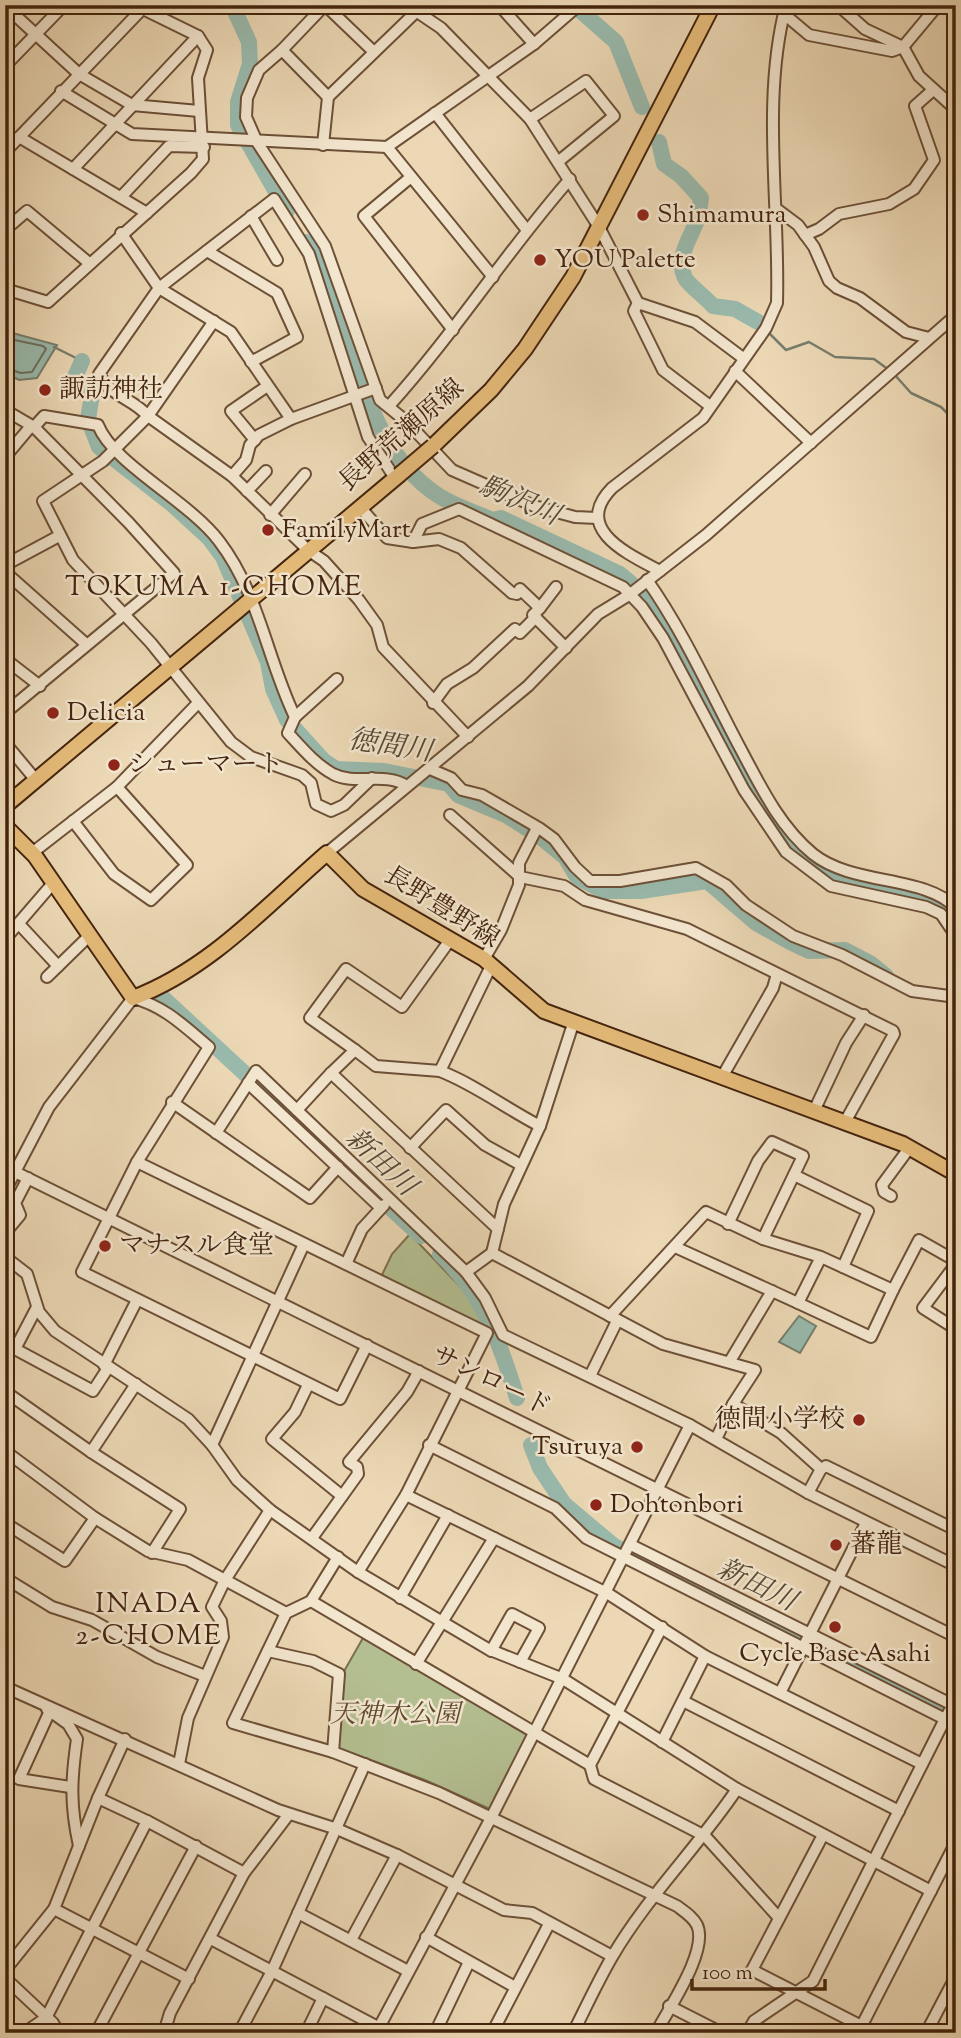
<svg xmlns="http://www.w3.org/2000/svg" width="961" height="2038" font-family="'Sorts Mill Goudy','Noto Serif JP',serif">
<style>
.green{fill:#b4bf91;stroke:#7c714f;stroke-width:2}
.water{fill:#99baad;stroke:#777e6d;stroke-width:2}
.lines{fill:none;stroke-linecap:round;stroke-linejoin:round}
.shore{stroke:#6e6e5d;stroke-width:2}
.stream{stroke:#777e6d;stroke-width:2.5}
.river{stroke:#99baad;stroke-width:16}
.minor-casing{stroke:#6d5037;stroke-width:14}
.major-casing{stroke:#43230d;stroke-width:18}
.minor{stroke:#f3e6cf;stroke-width:10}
.major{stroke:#e6bc7a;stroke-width:14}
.major-bridge-casing{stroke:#43230d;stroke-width:18;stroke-linecap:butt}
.major-bridge{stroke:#e6bc7a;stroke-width:14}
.poi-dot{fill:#8f2418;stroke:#f3e6cf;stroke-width:2.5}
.labels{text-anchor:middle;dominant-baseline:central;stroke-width:5;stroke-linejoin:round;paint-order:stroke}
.poi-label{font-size:26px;fill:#43230d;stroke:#f3e6cf;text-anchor:start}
.street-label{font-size:26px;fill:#43230d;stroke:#f3e6cf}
.park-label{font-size:26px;font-style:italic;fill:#5f4a2e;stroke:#f3e6cf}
.water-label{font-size:28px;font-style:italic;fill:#584935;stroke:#f3e6cf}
.neighbourhood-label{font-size:28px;letter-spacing:2px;fill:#43230d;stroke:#f3e6cf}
</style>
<rect width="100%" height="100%" fill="#ecd8b5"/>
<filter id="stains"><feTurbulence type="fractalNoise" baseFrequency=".00286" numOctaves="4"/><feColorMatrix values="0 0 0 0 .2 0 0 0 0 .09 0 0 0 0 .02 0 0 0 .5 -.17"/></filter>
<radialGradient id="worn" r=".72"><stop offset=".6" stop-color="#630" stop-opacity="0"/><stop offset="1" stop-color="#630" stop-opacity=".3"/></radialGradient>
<g class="green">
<polygon points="410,1234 471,1298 490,1333 380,1279 392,1254"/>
<polygon points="363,1638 528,1735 490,1809 425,1780 338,1748 343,1673"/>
</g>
<g class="water">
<polygon points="5,331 57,345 37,378 19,380 5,373"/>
<polygon points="799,1316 816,1326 800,1353 779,1342"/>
</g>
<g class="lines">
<polyline class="shore" points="5,338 43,346 46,349 32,372 21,373 5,368"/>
<g class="stream">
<polyline points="769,333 786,350 809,342 835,357 874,359 889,370"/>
<polyline points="54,347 82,361"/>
<polyline points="894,374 911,393 941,407 956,422"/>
</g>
<g class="river">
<polyline points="232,5 249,42 250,64 238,102 238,125 287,211"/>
<polyline points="574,5 616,42 642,107"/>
<path d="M659,142L664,164L681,176L701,198C700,205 699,213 697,220C691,238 675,257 685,278C689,286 706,297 713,306L735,309L758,322"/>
<path d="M306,242C354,320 357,444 439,496C455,506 476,513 493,520L501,518L620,574C654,600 671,637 691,673C726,739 756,816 815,865C848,892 941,890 956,921"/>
<polyline points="82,361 74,379 92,395 88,419 99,447 173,505 209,538 223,557 268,662 273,689 287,720 324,761 336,769 384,771 449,784 458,795 506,815 543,839 565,857 577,877 603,891 641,891 707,881 756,923 790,942 809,951 845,950 870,963 886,976"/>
<polyline points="163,998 421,1236"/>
<path d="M440,1254C483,1294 500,1343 517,1398"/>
<polyline points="531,1445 540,1468 564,1504 614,1546 956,1714"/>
</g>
<g class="minor-casing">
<g id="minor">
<polyline points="325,5 282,50 328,97"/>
<polyline points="325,5 374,52"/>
<polyline points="407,5 441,28 530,119 599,227 638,303 695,322 743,358"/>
<polyline points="499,5 534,44"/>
<polyline points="838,5 865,29 903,47 919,76 952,106 956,114"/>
<polyline points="5,6 79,74 132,105 199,111"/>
<polyline points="784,14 809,35 892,51 903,47 938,5"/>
<polyline points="282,50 259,70 247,98 246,117 257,142 325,246 380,400 407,422 452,470 534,506 575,517 597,518"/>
<polyline points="5,66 64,5"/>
<polyline points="61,91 132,134 387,147 534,44 579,5"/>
<polyline points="435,113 526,229"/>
<polyline points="530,119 586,81 614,116 559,161"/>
<polyline points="19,137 147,213"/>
<polyline points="323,145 328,97 417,11"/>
<polyline points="387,147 493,277"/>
<polyline points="5,152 146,5"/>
<polyline points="73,169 198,36"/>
<polyline points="411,177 364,216 453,330"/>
<polyline points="121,197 169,146 204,147"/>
<polyline points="778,210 798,225 814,247 829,281 837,288 860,298 906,332 929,338"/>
<polyline points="251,216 277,260"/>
<polyline points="5,230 27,211 89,263"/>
<polyline points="121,233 159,288 231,332 291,419"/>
<polyline points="805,235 819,229 839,214 889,204 914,189 934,160 915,106 933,90"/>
<polyline points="207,251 277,293 297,337 251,362"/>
<polyline points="5,289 48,302 191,173 203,159 198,78 207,50 198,36 143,9"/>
<polyline points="638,303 634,311 663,370 710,406"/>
<polyline points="214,321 148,416 103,461 43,501 73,560 151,643 231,742 251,757 302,775 311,783 316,804 331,811 344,805 372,778"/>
<polyline points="735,371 811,443"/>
<path d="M389,406C454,334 506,252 570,179"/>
<polyline points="5,410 34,427 129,523 174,573 5,713"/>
<path d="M34,427L44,416L98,425C113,464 189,501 219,541C259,593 267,659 295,717L288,733C301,747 315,764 333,774C356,786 384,771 407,786"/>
<polyline points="255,440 231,411 266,387"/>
<polyline points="5,457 31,426"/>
<polyline points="232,476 246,460 250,445 259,435 291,419 376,388"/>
<path d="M395,478L368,437L309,254L274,199L159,288L99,374C112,398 131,397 148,416L232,476L308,550L324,561L359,600L377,625L383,647L468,737"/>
<polyline points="247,491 266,471"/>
<polyline points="360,507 387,538 413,542 422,524 459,509 623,587 642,607 663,638 744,790 786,852 831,886 926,907 941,914 956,936"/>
<polyline points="270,515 305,474"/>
<polyline points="413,542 439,539 461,548 512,593 517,594 520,589 540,608 533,615 566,648"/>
<polyline points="5,565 59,536"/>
<path d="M660,571C628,554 572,529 612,488L703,418L766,328L777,303C780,206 761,100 786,5"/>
<polyline points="5,572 86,644"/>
<path d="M647,580C683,631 709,689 738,744C759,783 778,825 813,854C853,886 925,875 956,908"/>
<polyline points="540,608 556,587"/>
<polyline points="5,659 40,686"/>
<polyline points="433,703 447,684 473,668 515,629 520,633 536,617"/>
<polyline points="295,717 337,679"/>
<polyline points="5,743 35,779"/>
<polyline points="430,769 451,778 462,790 482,795 539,828 554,839 575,867 590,881 620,881 696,868 726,885 746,905 793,936 842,955 912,991 956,997"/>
<polyline points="450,815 520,877 564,886 585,900 687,929 893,1031 894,1034 845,1122"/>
<polyline points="73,821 114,874 151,900 187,865 117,787"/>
<polyline points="32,853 117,787 198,703"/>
<polyline points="327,853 528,686 598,614 629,595 706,535 956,315"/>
<polyline points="19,924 58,966"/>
<polyline points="5,939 54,882"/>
<polyline points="484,959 501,930 519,885 519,863 537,828"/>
<polyline points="47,977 88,937"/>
<polyline points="355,1050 376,1066 440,1071 491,966"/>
<path d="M440,1071C476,1085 505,1108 540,1126"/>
<polyline points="331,1073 355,1050 310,1018 346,969 402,1007 450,940"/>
<polyline points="722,1077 773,988 777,974"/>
<polyline points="248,1083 381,1208"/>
<polyline points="172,1102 310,1198 338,1167"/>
<polyline points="297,1110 331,1073 498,1229"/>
<polyline points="814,1111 846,1043 864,1015"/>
<polyline points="216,1133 256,1071 466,1272 485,1298 503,1335 690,1425 808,1493 956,1566"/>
<polyline points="410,1148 446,1110 485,1145 521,1165"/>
<polyline points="137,1162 487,1333 406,1495 358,1572"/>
<polyline points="5,1167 956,1637"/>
<polyline points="794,1175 868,1211 843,1267"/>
<path d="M5,1191L49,1107L133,998C164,1006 184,1026 209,1047L137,1162L82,1272L340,1399L367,1345"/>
<polyline points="891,1196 884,1192 882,1185 910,1147"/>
<polyline points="728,1224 758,1161 772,1142 803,1156 763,1239"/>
<polyline points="5,1233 20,1215 15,1203 28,1178"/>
<polyline points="675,1247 798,1303"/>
<polyline points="492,1253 663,1344 755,1370 733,1404 716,1439"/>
<polyline points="5,1257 27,1274 39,1312 55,1331 188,1419 212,1445 237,1480 270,1510 358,1572 488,1649 563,1679 737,1789 931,1891"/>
<polyline points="346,1264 362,1229 384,1205"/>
<polyline points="956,1264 923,1308 956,1329"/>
<polyline points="466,1272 492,1253 504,1204 540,1126 573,1024"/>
<polyline points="893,1290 919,1240 956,1261"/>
<polyline points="37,1307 15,1349 93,1391 108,1368"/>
<polyline points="610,1316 706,1212 763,1239 821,1257 893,1290 871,1337 798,1303 821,1257"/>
<polyline points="730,1361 772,1291"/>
<polyline points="104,1365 137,1300"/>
<polyline points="590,1376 617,1321"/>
<polyline points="308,1385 295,1412 272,1439 342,1496"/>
<polyline points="5,1399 10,1395 91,1452 180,1509 152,1553"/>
<polyline points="733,1404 781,1433 821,1469"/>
<polyline points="212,1445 304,1244"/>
<polyline points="429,1445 555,1508 586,1538 945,1719 813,1981 754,2021 747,2033"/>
<polyline points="5,1451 95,1518 148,1551 188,1560 286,1613"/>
<polyline points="91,1452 136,1384"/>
<polyline points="821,1469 826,1466 956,1530"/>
<polyline points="808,1493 821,1469"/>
<polyline points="406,1495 607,1593 705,1656 922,1764"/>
<polyline points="5,1523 65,1561 95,1518"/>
<polyline points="312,1538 358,1474 357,1467 349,1462 407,1392 419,1371"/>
<polyline points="631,1545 953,1705 945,1719"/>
<path d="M338,1557L311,1601L286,1613L233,1723L333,1752L439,1793L677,1906C685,1912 693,1917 697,1925C709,1951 668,2009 656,2033"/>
<polyline points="5,1578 52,1607 92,1620 157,1657 205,1676"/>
<polyline points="400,1598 448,1515"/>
<polyline points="311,1601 590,1765"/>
<polyline points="662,1627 590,1765 594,1779 705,1836 779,1918"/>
<polyline points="268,1651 313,1661 339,1674 333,1752"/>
<polyline points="491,1651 512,1614 539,1628 520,1662"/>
<polyline points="416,1664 494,1538"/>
<polyline points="5,1687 278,1810 337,1829 397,1855 504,1910 532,1913 612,1956"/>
<polyline points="780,1693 866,1523"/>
<polyline points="683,1701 899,1811"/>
<path d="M47,1709L68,1724L77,1739C71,1780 70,1805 79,1846"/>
<polyline points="49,1713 19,1779 70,1787"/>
<polyline points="662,1742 705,1656"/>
<polyline points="179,1764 188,1718 223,1637 221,1621 212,1607 225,1580 270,1510"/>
<polyline points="98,1798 147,1821 244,1873"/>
<polyline points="823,1835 752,1970 875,2033"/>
<polyline points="54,1909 189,1979"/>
<polyline points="298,1913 408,1971"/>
<polyline points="426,1937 515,1987"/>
<polyline points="211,1939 389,2033"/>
<polyline points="351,1940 397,1855"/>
<polyline points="5,1970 54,1909 98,1798 125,1739"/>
<polyline points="5,1978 53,2023 59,2033"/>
<polyline points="669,2006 722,2033"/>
<polyline points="24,2033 46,2018 147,1821"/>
<polyline points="96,2033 196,1846"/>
<polyline points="164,2033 170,2013 244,1873 289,1814"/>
<polyline points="239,2033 272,1971 365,1764"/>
<polyline points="306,2033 323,1998"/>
<polyline points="376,2033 492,1816 690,1425"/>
<polyline points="435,2033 469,1962"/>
<polyline points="492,2033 549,1924"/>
<path d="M573,2033C586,2007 598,1981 612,1957C646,1898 698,1847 737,1789"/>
<polyline points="858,2033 956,1842"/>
<polyline points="926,2033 956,1976"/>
</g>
</g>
<g class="major-casing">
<g id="major">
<polyline points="433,446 491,390 525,349 573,277 713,5"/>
<polyline points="5,806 399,475"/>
<path d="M5,826L35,856L133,998C210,969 266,906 327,853L363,889L484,959L544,1011L903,1144L956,1174"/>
</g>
</g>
<use href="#minor" class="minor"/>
<use href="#major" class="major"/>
<g class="major-bridge-casing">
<polyline id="major-bridge" points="399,475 433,446"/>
</g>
<use href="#major-bridge" class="major-bridge"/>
</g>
<g class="poi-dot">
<circle cx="643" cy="215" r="7"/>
<circle cx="540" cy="260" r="7"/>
<circle cx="45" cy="390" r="7"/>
<circle cx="268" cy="530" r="7"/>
<circle cx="53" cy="713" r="7"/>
<circle cx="114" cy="765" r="7"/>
<circle cx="105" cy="1246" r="7"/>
<circle cx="859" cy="1420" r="7"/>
<circle cx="637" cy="1447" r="7"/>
<circle cx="596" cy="1505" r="7"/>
<circle cx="836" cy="1545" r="7"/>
<circle cx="835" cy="1627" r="7"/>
</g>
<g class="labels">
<g class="poi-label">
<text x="657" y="215">Shimamura</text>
<text x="554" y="260">YOU Palette</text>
<text x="59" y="390">諏訪神社</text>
<text x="282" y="530">FamilyMart</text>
<text x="67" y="713">Delicia</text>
<text x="128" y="765">シューマート</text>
<text x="119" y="1246">マナスル食堂</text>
<text x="845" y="1420" text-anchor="end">徳間小学校</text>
<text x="623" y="1447" text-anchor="end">Tsuruya</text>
<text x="610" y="1505">Dohtonbori</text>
<text x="850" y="1545">蕃龍</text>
<text x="835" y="1654" text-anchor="middle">Cycle Base Asahi</text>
</g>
<g class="street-label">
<text transform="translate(402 436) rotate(-41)">長野荒瀬原線</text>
<text transform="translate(441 908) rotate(32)">長野豊野線</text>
<text transform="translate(491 1382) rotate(26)">サンロード</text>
</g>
<g class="park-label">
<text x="395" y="1715">天神木公園</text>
</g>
<g class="water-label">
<text transform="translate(519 502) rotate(23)">駒沢川</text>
<text transform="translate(390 747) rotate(9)">徳間川</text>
<text transform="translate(380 1163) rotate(43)">新田川</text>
<text transform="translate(756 1586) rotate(26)">新田川</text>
</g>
<g class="neighbourhood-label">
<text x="214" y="588">TOKUMA 1-CHOME</text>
<text x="149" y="1605">INADA<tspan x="149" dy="32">2-CHOME</tspan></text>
</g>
</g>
<rect width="961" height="2038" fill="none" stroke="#ecd8b5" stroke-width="28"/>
<rect x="7" y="7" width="947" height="2024" fill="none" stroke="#43230d" stroke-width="3.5"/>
<rect x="14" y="14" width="933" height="2010" fill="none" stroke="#43230d" stroke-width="2"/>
<path d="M692 1979v10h133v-10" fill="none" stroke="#43230d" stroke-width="3.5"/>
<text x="702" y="1979" font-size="21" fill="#43230d" stroke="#f3e6cf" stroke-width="5" paint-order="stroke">100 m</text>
<rect width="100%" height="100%" filter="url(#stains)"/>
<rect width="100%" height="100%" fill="url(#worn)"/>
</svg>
